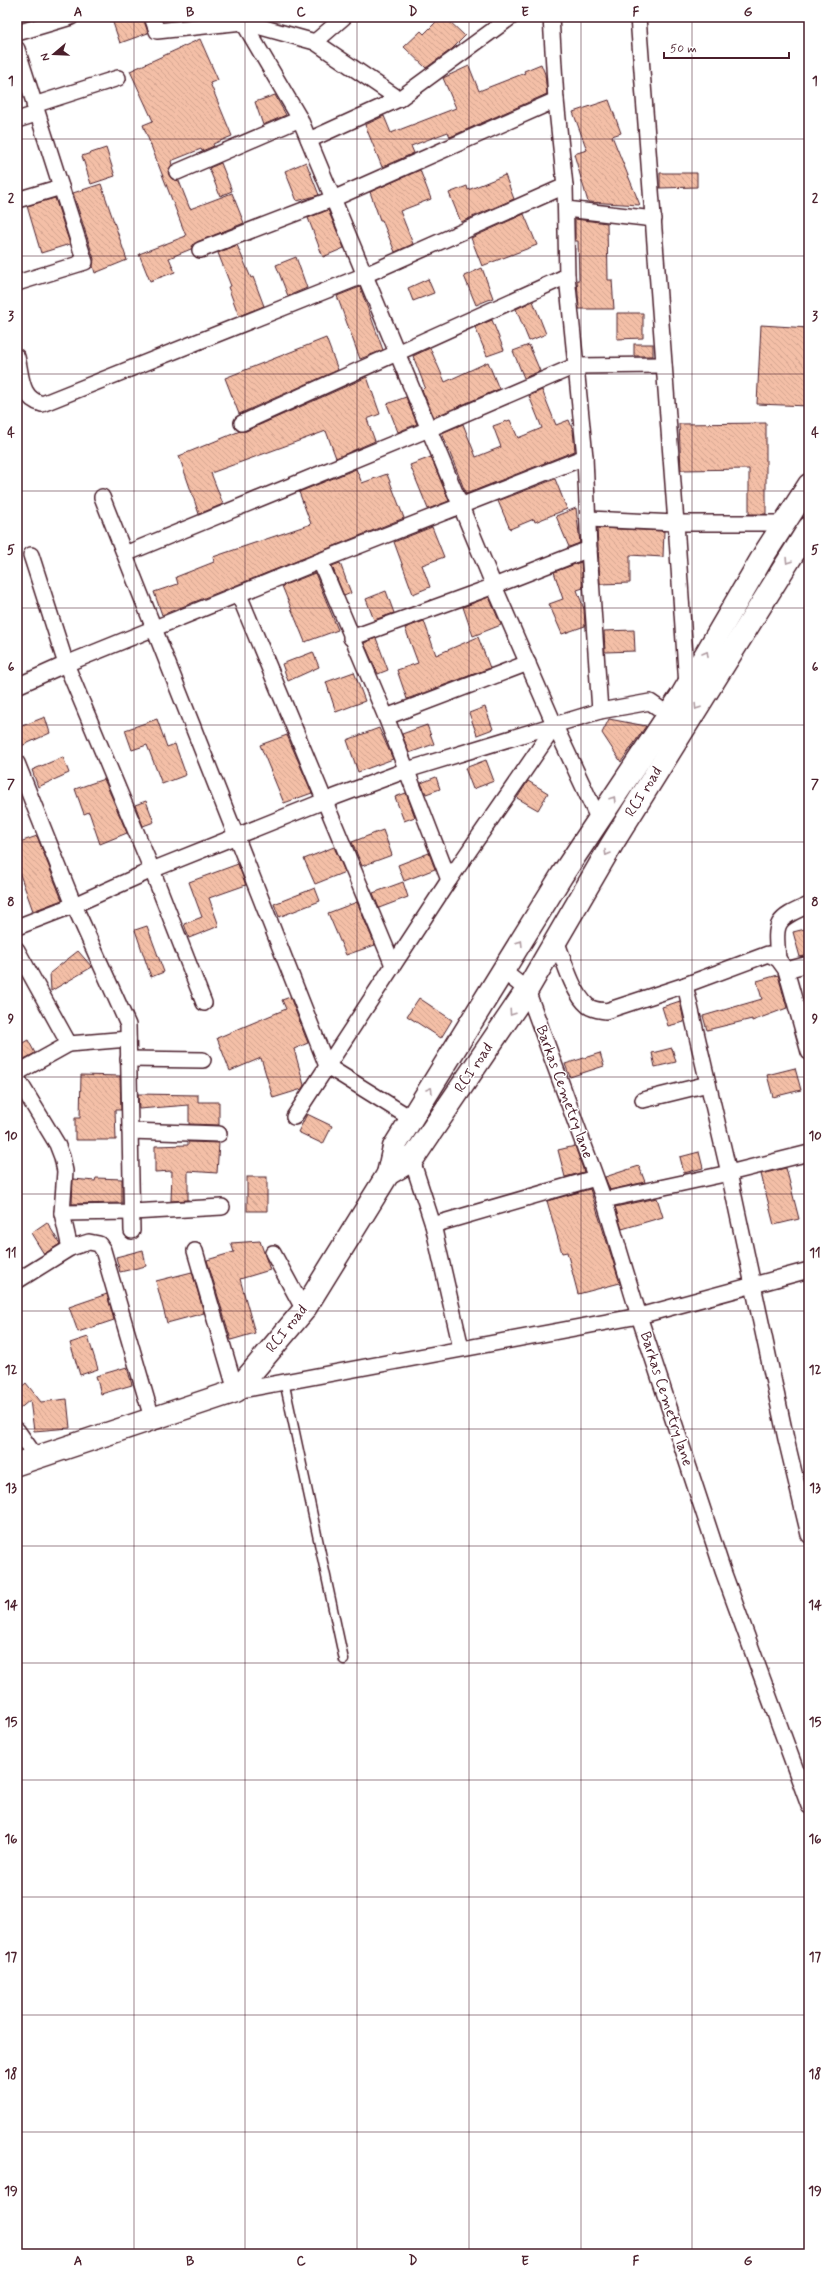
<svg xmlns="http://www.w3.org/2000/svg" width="826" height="2271" font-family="Mynerve,sans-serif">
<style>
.building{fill:url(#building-back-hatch);stroke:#4a1f2b}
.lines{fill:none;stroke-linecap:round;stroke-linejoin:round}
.lane-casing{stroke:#4a1f2b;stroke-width:11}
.street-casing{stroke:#4a1f2b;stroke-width:18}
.secondary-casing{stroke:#4a1f2b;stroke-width:25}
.lane{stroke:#fff;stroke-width:8}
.street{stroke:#fff;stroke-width:15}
.secondary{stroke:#fff;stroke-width:22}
.oneway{stroke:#ae9aa0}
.grid{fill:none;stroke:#4a1f2b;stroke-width:1;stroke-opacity:0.55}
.labels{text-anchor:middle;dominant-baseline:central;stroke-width:3;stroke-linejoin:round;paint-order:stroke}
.street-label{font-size:15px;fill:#4a1f2b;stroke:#fff}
.neatline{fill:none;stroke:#4a1f2b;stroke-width:1.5}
.grid-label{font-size:13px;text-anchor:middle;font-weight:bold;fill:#4a1f2b}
</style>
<defs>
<pattern id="building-back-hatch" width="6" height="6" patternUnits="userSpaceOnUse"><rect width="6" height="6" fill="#f4bfa7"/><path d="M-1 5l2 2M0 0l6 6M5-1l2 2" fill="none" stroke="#d3a490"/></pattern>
</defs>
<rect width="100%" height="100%" fill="#fff"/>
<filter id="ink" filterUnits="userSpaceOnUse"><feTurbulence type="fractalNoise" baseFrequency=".025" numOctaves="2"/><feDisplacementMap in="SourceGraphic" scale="8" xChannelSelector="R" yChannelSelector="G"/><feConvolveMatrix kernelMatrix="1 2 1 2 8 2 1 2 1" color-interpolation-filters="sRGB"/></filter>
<g filter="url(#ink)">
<g class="building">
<polygon points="111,17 143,17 148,33 120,43"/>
<polygon points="441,17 445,17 465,36 452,49 426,68 404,47 421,31 424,34"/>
<polygon points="200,39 218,80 210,83 232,136 213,144 214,146 202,151 201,149 171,161 172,165 168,171 169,175 172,179 179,181 190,209 232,193 244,223 197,242 191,249 169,258 175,272 150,281 139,254 186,236 143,125 153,121 130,71"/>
<polygon points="541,64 545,74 547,94 450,137 448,132 411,146 414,153 382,167 365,125 384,116 391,133 456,108 443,78 469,66 479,91 525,73 524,71"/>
<polygon points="275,95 286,115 263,125 255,102"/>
<polygon points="609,100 621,133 612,136 640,205 588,202 574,154 587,150 573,112"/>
<polygon points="106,148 115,176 91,184 82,156"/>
<polygon points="306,162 319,195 297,201 285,171"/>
<polygon points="221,163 232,191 220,196 209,168"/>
<polygon points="420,170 431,199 400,211 413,244 395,252 382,220 380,220 370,192"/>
<polygon points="660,173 697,173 697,187 660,188"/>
<polygon points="505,175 514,199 461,222 449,193 467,186 468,190"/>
<polygon points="101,184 127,260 95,273 93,266 94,259 73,193"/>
<polygon points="55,198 70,244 41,253 27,206"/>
<polygon points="328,210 344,248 323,257 308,218"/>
<polygon points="524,214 537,245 482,266 471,238"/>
<polygon points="575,219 607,223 608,280 612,280 614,309 579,309 577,280 579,280 578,241 575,241"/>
<polygon points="237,245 251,278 253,277 264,306 239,316 228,287 231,286 218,253"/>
<polygon points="296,257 307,288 288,296 276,265"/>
<polygon points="482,268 493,298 476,305 464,276"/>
<polygon points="428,279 434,293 413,301 408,288"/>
<polygon points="360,287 383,350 360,359 337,296"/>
<polygon points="533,301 546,334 529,341 516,309"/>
<polygon points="617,313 643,313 643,338 617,339"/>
<polygon points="492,320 504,350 487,356 475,327"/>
<polygon points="761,325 809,328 809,406 757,404"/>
<polygon points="326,338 338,370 239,414 225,378"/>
<rect x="634" y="344" width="19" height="12"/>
<polygon points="529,345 540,371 524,378 513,351"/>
<polygon points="430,348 445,382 488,362 499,389 434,417 422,390 425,387 413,356"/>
<polygon points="367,377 380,414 367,419 375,441 336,458 326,431 211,473 223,504 199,514 179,456 240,431 246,431"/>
<polygon points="542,390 556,425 569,420 573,430 575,451 466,494 442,433 463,424 476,457 501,447 493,426 510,420 518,438 542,428 529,396"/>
<polygon points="406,397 417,424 398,432 387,404"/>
<polygon points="766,423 766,514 749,514 749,469 681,470 679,424"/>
<polygon points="431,457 449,501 428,509 410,465"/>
<polygon points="356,469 362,483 387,474 404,518 162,615 154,592 178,584 176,577 214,562 213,557 311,524 299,492"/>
<polygon points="555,479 567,509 535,522 534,519 510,529 498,501"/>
<polygon points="576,508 580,543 569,547 556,516"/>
<polygon points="432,527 444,557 422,565 430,587 413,594 394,542"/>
<polygon points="597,528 664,531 663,557 630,555 630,583 600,584"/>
<polygon points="581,562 583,588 577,590 584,609 585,626 562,634 549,604 563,599 554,572"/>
<polygon points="340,563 351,593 344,596 332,566"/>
<polygon points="315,573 338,630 305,642 282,586"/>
<polygon points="386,591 394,613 374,620 366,599"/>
<polygon points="489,597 501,625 473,636 463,607"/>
<polygon points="424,621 436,655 478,637 490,668 407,699 397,670 418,663 405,628"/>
<polygon points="634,630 635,651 605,652 604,631"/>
<polygon points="376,638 388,670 378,674 364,643"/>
<polygon points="313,652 319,667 288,681 282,664"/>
<polygon points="354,672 365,701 336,712 326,682"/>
<polygon points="485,707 493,729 477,735 469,713"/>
<polygon points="45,717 50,733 17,748 17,728"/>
<polygon points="157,719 167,747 175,744 186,775 162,784 147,745 132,750 125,730"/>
<polygon points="609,719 646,726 621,762 602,733"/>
<polygon points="427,725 434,744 409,753 402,734"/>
<polygon points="379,728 393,759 358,772 347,740"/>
<polygon points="287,735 312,793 284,803 260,745"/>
<polygon points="63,757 69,773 38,787 32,770"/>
<polygon points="486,760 494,781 473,789 465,768"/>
<polygon points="436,777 440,789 426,794 421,783"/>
<polygon points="104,779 127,833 100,844 89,812 84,814 75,789"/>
<polygon points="528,781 548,793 538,810 517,798"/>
<polygon points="406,793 415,817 404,821 395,797"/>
<polygon points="146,801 154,822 143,826 135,805"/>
<polygon points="383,830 392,855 362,866 352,842"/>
<polygon points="37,836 62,900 33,911 17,866 17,843"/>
<polygon points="334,847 345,872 315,884 304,859"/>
<polygon points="429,853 435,869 404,881 398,865"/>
<polygon points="238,864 246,885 209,898 219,926 189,938 184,924 202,917 189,882"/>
<polygon points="403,882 408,897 379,908 373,893"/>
<polygon points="315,888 320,901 279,917 274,904"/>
<polygon points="357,902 375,945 346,955 328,913"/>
<polygon points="147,926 164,972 151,977 135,930"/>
<polygon points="809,928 809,955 800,957 793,932"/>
<polygon points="78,951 92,967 51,991 50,973"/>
<polygon points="778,975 787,1008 752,1021 752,1019 707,1030 703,1016 762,999 757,981"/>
<polygon points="290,997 308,1043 294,1049 304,1085 302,1089 273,1098 261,1058 230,1071 217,1038 286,1009 282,1000"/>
<polygon points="419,998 452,1020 441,1038 407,1016"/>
<polygon points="680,1001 684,1022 668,1026 662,1007"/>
<polygon points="28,1040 35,1053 17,1063 17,1046"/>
<polygon points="672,1048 676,1062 655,1067 652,1053"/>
<polygon points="600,1053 604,1066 570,1077 565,1064"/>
<polygon points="795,1068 801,1090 773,1097 767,1075"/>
<polygon points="81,1075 120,1076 121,1110 115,1110 116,1140 75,1140 75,1118 80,1118"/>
<polygon points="138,1094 198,1095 198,1102 219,1102 219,1125 189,1124 189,1105 139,1109"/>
<polygon points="307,1114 332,1126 323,1144 298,1132"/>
<polygon points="188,1142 219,1143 217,1173 188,1171 188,1200 171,1201 172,1171 155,1172 155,1146 188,1145"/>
<polygon points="575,1146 584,1172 565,1177 558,1150"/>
<polygon points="699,1152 703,1168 684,1173 680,1157"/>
<polygon points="639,1166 645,1182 610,1190 605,1177"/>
<polygon points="786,1168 799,1219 774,1225 761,1174"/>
<rect x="247" y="1177" width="20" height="34"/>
<polygon points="96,1178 122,1179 122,1203 72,1204 73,1179 95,1181"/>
<polygon points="590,1189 620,1283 578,1294 567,1252 562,1253 547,1201"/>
<polygon points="657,1198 663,1217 622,1229 615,1207"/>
<polygon points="47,1222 60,1244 44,1254 31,1233"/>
<polygon points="260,1241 270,1270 240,1279 255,1333 231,1340 207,1260 234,1252 231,1243"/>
<polygon points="143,1250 146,1266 120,1272 116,1257"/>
<polygon points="192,1272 204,1313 167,1323 156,1281"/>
<polygon points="107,1294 114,1320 78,1332 69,1307"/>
<polygon points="88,1337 98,1369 80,1375 70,1343"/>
<polygon points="127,1367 132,1385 101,1394 96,1376"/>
<polygon points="26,1383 41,1402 67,1399 70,1428 34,1431 30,1400 17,1411 17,1391"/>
</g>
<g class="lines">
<g class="lane-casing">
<polyline id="lane" points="284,1381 344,1660"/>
</g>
<g class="street-casing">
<g id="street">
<polyline points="152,17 157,31 243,22 300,119 494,586 555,726 599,820"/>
<polyline points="551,17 556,100 565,186 567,276 585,457 589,549 600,711"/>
<polyline points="243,22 315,42 399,99"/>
<polyline points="17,33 71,17"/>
<polyline points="315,42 344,17"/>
<polyline points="17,49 85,262 17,283"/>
<polyline points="34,105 118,78"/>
<polyline points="17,120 36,114"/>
<polyline points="309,140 399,99 511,17"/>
<polyline points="177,172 300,119"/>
<polyline points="17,200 61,187"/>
<polyline points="566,209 654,219"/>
<polyline points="200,250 335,198 556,100"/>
<path d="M17,357C22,377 20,398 42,404L365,275L565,186"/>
<polyline points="242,423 567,276"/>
<polyline points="102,497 327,1066 412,1119"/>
<polyline points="589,519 676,523 638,17"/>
<polyline points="125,554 429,429 575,366 664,365"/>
<polyline points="31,555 66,664 152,870 204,1003"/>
<polyline points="320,561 386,717 449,880"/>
<polyline points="239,595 393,965"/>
<polyline points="351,638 494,586 589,549"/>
<polyline points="17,686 66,664 320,561 585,457"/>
<polyline points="687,686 676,523 784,523"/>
<polyline points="386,717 528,663"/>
<polyline points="17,763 74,905 128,1025 132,1231"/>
<polyline points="17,927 74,905 152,870 324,801 407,770 600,711 650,702 676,720"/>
<path d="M556,940C563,958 573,994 588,1006C593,1010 599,1010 606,1011L685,985L768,954L778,959L786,970L809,1052"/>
<polyline points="17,950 69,1044 128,1039"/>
<path d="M778,959C775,922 774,920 809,905"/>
<polyline points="786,970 809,964"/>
<polyline points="503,971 527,990 604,1200 639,1316 723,1571 809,1806"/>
<polyline points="685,985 729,1173 786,1439 809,1535"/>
<polyline points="128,1059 203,1060"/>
<polyline points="17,1073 69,1044"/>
<polyline points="17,1078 57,1144 62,1157 65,1171 62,1213 70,1248 89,1242 99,1244 103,1250 152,1418"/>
<polyline points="643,1100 708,1084"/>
<polyline points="294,1117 449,880 555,726"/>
<polyline points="130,1131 219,1134"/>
<polyline points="404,1155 412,1160 433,1225 461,1348"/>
<polyline points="604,1200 729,1173 809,1153"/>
<polyline points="62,1213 132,1212 222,1207"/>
<polyline points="433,1225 595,1178"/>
<polyline points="195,1251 236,1391 639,1316 809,1270"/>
<polyline points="273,1253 304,1310"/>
<polyline points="17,1281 70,1248"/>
<polyline points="17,1430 36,1457"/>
</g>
</g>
<g class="secondary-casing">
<g id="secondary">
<polyline points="388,1174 394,1147 562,875 682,695 765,553 809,485"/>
<polyline points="17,1464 236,1391 304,1310 388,1174 412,1160 527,990 612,844 809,528"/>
</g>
</g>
<use href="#lane" class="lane"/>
<use href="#street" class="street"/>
<use href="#secondary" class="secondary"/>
</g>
<defs><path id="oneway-chevron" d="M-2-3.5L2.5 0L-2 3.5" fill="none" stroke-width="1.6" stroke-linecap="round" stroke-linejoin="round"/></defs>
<g class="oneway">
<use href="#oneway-chevron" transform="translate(788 561) rotate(122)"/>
<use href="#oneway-chevron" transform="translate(706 654) rotate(-60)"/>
<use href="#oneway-chevron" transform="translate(697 707) rotate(122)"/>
<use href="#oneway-chevron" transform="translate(613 799) rotate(-57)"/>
<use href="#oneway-chevron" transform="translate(607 853) rotate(120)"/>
<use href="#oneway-chevron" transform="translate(520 943) rotate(-58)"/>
<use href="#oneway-chevron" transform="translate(512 1013) rotate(124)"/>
<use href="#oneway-chevron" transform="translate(430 1090) rotate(-59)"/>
</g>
</g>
<path class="grid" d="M134,17V2254M245,17V2254M357,17V2254M469,17V2254M581,17V2254M692,17V2254M17,139H809M17,256H809M17,374H809M17,491H809M17,608H809M17,725H809M17,842H809M17,960H809M17,1077H809M17,1194H809M17,1311H809M17,1429H809M17,1546H809M17,1663H809M17,1780H809M17,1897H809M17,2015H809M17,2132H809"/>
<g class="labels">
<g class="street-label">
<text transform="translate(644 792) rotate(-58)">RCI road</text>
<text transform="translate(474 1068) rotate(-56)">RCI road</text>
<text transform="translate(564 1092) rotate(70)">Barkas Cemetry lane</text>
<text transform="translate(287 1329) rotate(-51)">RCI road</text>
<text transform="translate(666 1399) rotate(72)">Barkas Cemetry lane</text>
</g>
</g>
<rect width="826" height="2271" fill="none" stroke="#fff" stroke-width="44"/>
<g transform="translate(54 54) rotate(251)" stroke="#ffffff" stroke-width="3" paint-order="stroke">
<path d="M0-3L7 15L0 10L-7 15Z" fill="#4a1f2b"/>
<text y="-6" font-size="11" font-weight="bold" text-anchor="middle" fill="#4a1f2b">N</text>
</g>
<path d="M664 52v6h125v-6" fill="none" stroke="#4a1f2b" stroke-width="2"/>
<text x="670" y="52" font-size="12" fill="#4a1f2b" stroke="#ffffff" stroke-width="3" paint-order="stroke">50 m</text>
<rect x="22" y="22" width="782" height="2227" class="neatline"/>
<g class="grid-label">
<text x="78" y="16">A</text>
<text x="190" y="16">B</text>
<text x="301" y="16">C</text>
<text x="413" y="16">D</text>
<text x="525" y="16">E</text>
<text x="636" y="16">F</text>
<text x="748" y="16">G</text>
<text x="11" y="85">1</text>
<text x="815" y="85">1</text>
<text x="11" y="202">2</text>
<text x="815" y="202">2</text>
<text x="11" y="320">3</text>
<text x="815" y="320">3</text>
<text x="11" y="437">4</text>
<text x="815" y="437">4</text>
<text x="11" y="554">5</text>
<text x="815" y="554">5</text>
<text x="11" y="671">6</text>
<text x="815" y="671">6</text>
<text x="11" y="788">7</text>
<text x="815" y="788">7</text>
<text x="11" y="906">8</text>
<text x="815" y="906">8</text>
<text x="11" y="1023">9</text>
<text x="815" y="1023">9</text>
<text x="11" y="1140">10</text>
<text x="815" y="1140">10</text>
<text x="11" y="1257">11</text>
<text x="815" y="1257">11</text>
<text x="11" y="1374">12</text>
<text x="815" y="1374">12</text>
<text x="11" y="1492">13</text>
<text x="815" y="1492">13</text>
<text x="11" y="1609">14</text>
<text x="815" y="1609">14</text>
<text x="11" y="1726">15</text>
<text x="815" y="1726">15</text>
<text x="11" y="1843">16</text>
<text x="815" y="1843">16</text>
<text x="11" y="1961">17</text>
<text x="815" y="1961">17</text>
<text x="11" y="2078">18</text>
<text x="815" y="2078">18</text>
<text x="11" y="2195">19</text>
<text x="815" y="2195">19</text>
<text x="78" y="2265">A</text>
<text x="190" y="2265">B</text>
<text x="301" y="2265">C</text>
<text x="413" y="2265">D</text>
<text x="525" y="2265">E</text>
<text x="636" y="2265">F</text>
<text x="748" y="2265">G</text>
</g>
</svg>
